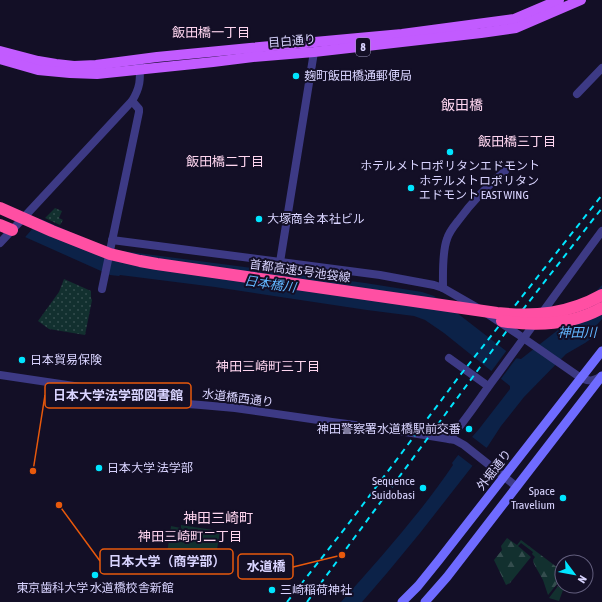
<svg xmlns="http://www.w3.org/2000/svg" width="602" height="602" font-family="'Asap Condensed','Noto Sans JP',sans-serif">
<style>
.grass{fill:url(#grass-dots)}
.forest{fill:url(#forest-firs)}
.pitch{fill:#12302f}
.water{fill:#0c2248}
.pier{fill:#130f26}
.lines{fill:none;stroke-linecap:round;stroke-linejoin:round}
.tertiary{stroke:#3d3a85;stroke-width:8}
.secondary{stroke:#6f6bff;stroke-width:9}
.primary{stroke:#c25bff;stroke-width:10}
.motorway{stroke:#ff4fa3;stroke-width:12}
.rail{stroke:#00e5ff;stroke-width:2;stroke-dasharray:6 5;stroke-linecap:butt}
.motorway-bridge{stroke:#ff4fa3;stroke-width:12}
.poi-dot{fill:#00e5ff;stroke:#130f26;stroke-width:1.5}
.labels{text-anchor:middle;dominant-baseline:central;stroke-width:4;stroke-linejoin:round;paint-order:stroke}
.shield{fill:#130f26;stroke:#9e99be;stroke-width:1}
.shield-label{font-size:11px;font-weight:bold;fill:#d9d4ff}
.street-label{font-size:12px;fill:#d9d4ff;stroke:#130f26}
.poi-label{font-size:12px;fill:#d9d4ff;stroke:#130f26;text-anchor:start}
.neighbourhood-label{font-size:13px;fill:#ffd6f0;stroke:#130f26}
.water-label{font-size:13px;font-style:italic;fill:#62b6ff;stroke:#130f26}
.quarter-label{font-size:14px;fill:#ffd6f0;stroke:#130f26}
.leader{fill:none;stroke:#e8590c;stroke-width:1.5}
.callout-dot{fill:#e8590c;stroke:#130f26;stroke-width:1.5}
.callout{fill:#130f26;stroke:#e8590c;stroke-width:1.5}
.callout-label{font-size:13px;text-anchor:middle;font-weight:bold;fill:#d9d4ff}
</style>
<defs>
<pattern id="grass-dots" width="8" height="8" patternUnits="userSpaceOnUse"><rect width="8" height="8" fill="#12302f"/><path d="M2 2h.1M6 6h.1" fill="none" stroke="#344d4e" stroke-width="1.8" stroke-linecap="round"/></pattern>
<pattern id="forest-firs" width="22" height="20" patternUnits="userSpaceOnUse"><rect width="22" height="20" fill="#12302f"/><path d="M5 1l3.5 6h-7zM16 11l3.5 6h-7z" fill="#344d4e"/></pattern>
</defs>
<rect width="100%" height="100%" fill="#130f26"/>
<g class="grass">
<polygon points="55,208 62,211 59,218 63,220 60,225 45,218"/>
<polygon points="64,279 91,291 91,298 92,300 85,335 49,329 38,321 59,292"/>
</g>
<g class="forest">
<polygon points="507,538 517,545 521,540 562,571 562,578 548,595 543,580 534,564 533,560 535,557 532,554 533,552 521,543 518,546 531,557 510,583 506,585 494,560 502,550 501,546"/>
<polygon points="558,586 563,590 559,601 549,598"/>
</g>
<polygon class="pitch" points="181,525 220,531 216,556 211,560 167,553 171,526 181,528"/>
<path class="water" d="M41,219L100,245L115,250L365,283L422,292L434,296L448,306L515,358L521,359L563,326L602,285V319L590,333L592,338L585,343L566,354L524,397L501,426L488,446L420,533L387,573L362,602H341C380,558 420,514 453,465L452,463L472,437L479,429L510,389V386L444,333L425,320L414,316L367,310L215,287L120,275L119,276L110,275L25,237Z"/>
<g class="pier">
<polygon points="17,206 42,218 24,238 0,228 0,223"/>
<polygon points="507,350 518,356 500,380 490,373"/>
<polygon points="471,436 488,449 474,467 457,454"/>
</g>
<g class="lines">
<g class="tertiary">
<polyline points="577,94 602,68"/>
<path d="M112,240L380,275L434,285L443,288L483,311L519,335L581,378C588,381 594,382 601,376"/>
<path d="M0,243L132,101C140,88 141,79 139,65"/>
<path d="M280,262C292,192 302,122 314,52"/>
<path d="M443,288C443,274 442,252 447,239C449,232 454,226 458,221C472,202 487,186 505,171"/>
<polyline points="102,289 139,112 139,109 132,101"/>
<polyline points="449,358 488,386"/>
<polyline points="0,375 148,397 187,404 201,405 235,408 332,422 393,430 449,439 455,440 464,445 517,487"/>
<path d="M449,439C467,419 481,396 497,375C532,327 567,278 602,231"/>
</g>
<g class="secondary">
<polyline points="402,602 418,586 439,560 602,351"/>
<polyline points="425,602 447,577 602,376"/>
</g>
<g class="primary">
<polyline points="0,51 38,61 56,64 74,66 96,65 157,57 250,48 402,34 514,19 559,0"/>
<polyline points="0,59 38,70 70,73 97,74 213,62 253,57 314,52 481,33 516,28 581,0"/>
</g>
<polyline class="motorway" points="0,225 12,230"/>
<g class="rail">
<polyline points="287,602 346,527 458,378 602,195"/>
<polyline points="307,602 514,321 602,208"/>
</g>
<g class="motorway-bridge">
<path d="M0,208L52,231L110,254L140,261L157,264L497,313C535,317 568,314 602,295"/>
<path d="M502,321C535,326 572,325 602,308"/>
</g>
</g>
<g class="poi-dot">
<circle cx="296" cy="76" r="4"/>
<circle cx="450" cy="152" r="4"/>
<circle cx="411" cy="188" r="4"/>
<circle cx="259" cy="219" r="4"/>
<circle cx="22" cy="360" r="4"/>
<circle cx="469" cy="429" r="4"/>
<circle cx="99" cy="468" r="4"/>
<circle cx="423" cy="488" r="4"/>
<circle cx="563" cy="498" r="4"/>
<circle cx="95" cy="575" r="4"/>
<circle cx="272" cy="590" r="4"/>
</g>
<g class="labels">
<rect class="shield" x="356" y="38" width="14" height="18" rx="3"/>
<g class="shield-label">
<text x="363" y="47">8</text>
</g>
<g class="street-label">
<text transform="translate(292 41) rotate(-5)">目白通り</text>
<text transform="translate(300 271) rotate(8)">首都高速5号池袋線</text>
<text transform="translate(238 398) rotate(7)">水道橋西通り</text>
<text transform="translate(494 470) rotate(-52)">外堀通り</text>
</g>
<g class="poi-label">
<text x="304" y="76">麹町飯田橋通郵便局</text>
<text x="450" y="166" text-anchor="middle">ホテルメトロポリタンエドモント</text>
<text x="419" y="181">ホテルメトロポリタン<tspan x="419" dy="14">エドモント EAST WING</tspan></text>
<text x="267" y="219">大塚商会 本社ビル</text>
<text x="30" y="360">日本貿易保険</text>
<text x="461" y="429" text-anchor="end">神田警察署水道橋駅前交番</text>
<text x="107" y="468">日本大学 法学部</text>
<text x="415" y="481" text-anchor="end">Sequence<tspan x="415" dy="14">Suidobasi</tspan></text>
<text x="555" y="491" text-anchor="end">Space<tspan x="555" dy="14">Travelium</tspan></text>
<text x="95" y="588" text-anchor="middle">東京歯科大学 水道橋校舎新館</text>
<text x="280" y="590">三崎稲荷神社</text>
</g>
<g class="neighbourhood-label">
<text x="211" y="32">飯田橋一丁目</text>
<text x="517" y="141">飯田橋三丁目</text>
<text x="225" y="161">飯田橋二丁目</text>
<text x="268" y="366">神田三崎町三丁目</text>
<text x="190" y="536">神田三崎町二丁目</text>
</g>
<g class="water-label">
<text transform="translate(270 284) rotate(8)">日本橋川</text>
<text x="577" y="332">神田川</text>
</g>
<g class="quarter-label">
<text x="462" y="105">飯田橋</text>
<text x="218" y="518">神田三崎町</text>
</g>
</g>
<path class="leader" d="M33 471L45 395M59 505L100 561M342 555L293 567"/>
<g class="callout-dot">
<circle cx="33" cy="471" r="4"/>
<circle cx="59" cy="505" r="4"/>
<circle cx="342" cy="555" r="4"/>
</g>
<g class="callout">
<rect x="45" y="383" width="146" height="25" rx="4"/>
<rect x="100" y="549" width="133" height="25" rx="4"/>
<rect x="238" y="554" width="55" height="25" rx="4"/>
</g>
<g class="callout-label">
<text x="118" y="400">日本大学法学部図書館</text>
<text x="167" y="566">日本大学（商学部）</text>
<text x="266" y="571">水道橋</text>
</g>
<g transform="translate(574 574) rotate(122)"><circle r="19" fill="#130f26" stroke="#625e7d"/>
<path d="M0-3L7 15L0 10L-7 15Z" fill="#00e5ff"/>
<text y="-6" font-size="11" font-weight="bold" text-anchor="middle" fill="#d9d4ff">N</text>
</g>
</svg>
